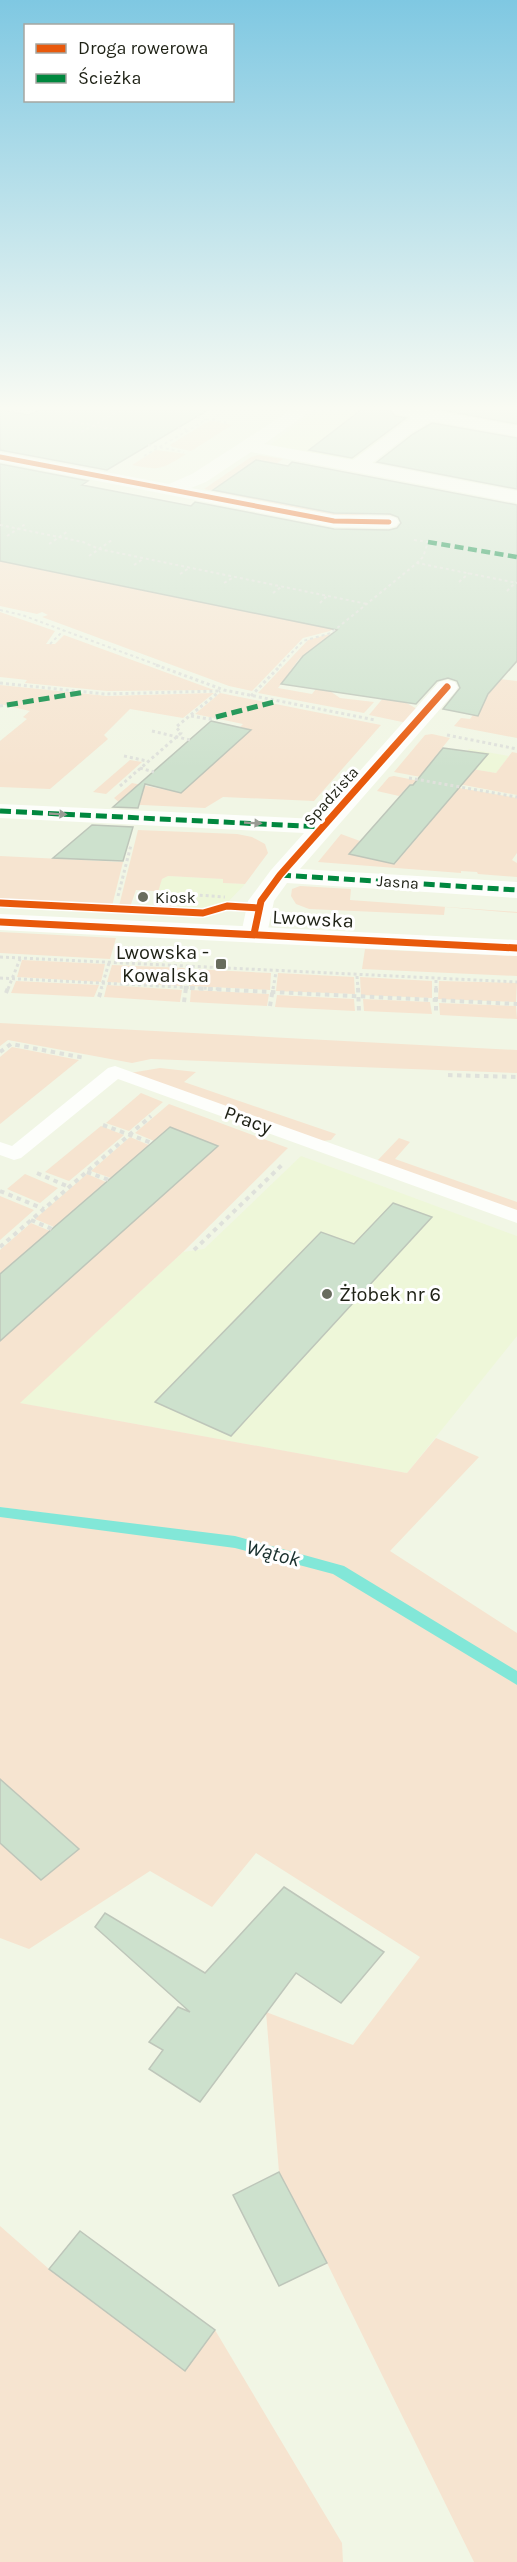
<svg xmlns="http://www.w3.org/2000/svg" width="517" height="2562" font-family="Karla,sans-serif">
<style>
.built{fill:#eef7d9}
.green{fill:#f6e4d0}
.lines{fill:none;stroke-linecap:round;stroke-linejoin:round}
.stream{fill:#82e7d8;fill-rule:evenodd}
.building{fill:#cde1cd;stroke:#bec6ba;stroke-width:1.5}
.path-far2{stroke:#dfe1db;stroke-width:2;stroke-dasharray:3 3;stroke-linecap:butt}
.path-far1{stroke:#dfe1db;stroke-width:3;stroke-dasharray:3 3;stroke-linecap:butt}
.path{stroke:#dfe1db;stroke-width:4;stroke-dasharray:4.5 4.5;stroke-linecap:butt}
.service{fill:#fdfefb;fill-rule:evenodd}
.minor{fill:#fdfefb;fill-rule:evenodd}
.tertiary{fill:#fdfefb;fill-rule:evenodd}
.quiet-far1{stroke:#00873e;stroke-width:4.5;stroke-dasharray:9 4.5;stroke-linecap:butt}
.quiet{stroke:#00873e;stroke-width:5;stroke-dasharray:11 5;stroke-linecap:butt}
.cycleway-far1-casing{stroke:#fff;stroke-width:8}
.cycleway-casing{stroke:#fff;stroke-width:10}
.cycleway-far1{stroke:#e8590c;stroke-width:5}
.cycleway{stroke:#e8590c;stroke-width:7}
.oneway{fill:#999b94}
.poi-dot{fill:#686c5e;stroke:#fff;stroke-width:2}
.labels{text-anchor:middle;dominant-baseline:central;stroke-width:6;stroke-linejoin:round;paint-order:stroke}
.far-street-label{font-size:16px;fill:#1e2115;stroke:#fff}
.far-poi-label{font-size:16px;fill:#1e2115;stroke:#fff;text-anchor:start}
.street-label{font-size:20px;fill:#1e2115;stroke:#fff}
.poi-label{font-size:20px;fill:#1e2115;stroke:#fff;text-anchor:end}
.water-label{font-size:21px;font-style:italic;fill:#182f2d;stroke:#fff}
</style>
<rect width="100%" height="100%" fill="#f1f6e5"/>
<g class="built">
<polygon points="317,410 377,410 411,415 354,460 267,447"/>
<polygon points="441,749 465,754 469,749 509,756 496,773 431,762"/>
<polygon points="168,876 224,879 223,883 245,884 225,905 207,910 174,909 176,901 160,900 157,893 162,879"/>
<polygon points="301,1156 517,1236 517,1336 407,1473 19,1403 183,1252 204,1249"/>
</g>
<g class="green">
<polygon points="213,421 232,425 191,451 172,447 170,445 207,422"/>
<path d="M156,450L186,454C162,469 161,471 132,465Z"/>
<polygon points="258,455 283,459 276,464 255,460 234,475 414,519 377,513 340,517 204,489 251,457"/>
<polygon points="0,557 42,570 323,627 359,607 330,631 303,638 252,691 229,686 42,617 48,615 42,612 37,614 0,606"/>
<polygon points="0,612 55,631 46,644 55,644 64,635 214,690 107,691 25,683 27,680 0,677"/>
<polygon points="333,633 408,652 331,634 299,659 278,688 312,694 316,689 327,689 340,698 374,702 364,713 258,693 308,640"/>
<polygon points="500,679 517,681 517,738 454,726 461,718 470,719"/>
<polygon points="0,685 107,696 214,693 183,718 130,709 104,735 108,739 50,789 0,787 0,741 27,719 23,717 30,711 0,704"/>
<polygon points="220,693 381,725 314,801 223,797 205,808 121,804 114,798 132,783 181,793 251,730 240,727 243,724 195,714"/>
<polygon points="384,697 403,701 417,709 407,723 369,715"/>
<polygon points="432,734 450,738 431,762 496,773 512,752 517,753 517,795 394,772 425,735"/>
<polygon points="130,760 142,762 106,794 93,792"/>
<polygon points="394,776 419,781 415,785 410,784 399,796 377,791 389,777"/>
<polygon points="448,786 517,798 517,853 512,860 517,863 517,877 478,874 477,872 461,871 461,873 318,862 341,834 360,841 349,854 395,864 455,793"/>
<polygon points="138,830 237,834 252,837 265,844 268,853 245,884 223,883 223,879 168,876 162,879 158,892 161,895 161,900 176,901 174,909 154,907 157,894 154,891 136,890 130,907 119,906"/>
<polygon points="0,856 123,862 112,906 0,900"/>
<polygon points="300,886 351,889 350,900 517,912 517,913 445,907 444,915 309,909 296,904 291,896 292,889"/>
<polygon points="0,932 116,938 110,959 0,953"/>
<polygon points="365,949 517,956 517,976 362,969"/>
<polygon points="22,960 105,964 101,982 17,977"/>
<polygon points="112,965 185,968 182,986 107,982"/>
<polygon points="192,969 271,973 270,990 189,986"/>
<polygon points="278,973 354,977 355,994 276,991"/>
<polygon points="360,977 432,981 432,998 361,995"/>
<polygon points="16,981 99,985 94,997 11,993"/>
<polygon points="439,981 517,983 516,1002 438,999"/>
<polygon points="107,985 182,990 180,1002 104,997"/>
<polygon points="191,990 269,994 267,1006 190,1002"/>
<polygon points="277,995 354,999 355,1011 275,1007"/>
<polygon points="363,999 430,1002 432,1014 364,1011"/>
<polygon points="439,1003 516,1006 517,1019 440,1015"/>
<polygon points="0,1023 517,1050 517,1073 151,1059 132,1063 8,1040 0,1046"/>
<polygon points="12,1047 79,1060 0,1124 0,1057"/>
<polygon points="160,1068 196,1072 184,1082 336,1134 331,1140 322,1141 130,1073"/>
<polygon points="141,1093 163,1102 129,1131 106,1123"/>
<polygon points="169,1104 288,1148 183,1252 20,1403 407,1473 436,1438 479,1457 390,1551 517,1633 517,1673 340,1566 235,1538 0,1507 0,1319 154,1141 135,1133"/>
<polygon points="101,1126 124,1135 69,1181 45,1172"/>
<polygon points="130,1137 149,1145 111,1178 91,1171"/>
<polygon points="399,1138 410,1142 395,1159 517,1202 517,1211 377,1161"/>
<polygon points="25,1174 58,1188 40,1203 7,1189"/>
<polygon points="87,1174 106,1182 54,1227 35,1219"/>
<polygon points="0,1196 34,1210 0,1240"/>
<polygon points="31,1223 50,1231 0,1274 0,1250"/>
<polygon points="0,1514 232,1545 335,1573 506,1676 517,1685 517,2562 474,2562 327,2263 279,2172 266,2012 353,2045 420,1957 256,1853 212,1907 150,1871 29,1949 0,1938"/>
<polygon points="0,2226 49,2269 185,2370 215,2330 342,2543 343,2562 0,2562"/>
</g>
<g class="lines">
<polygon class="stream" points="0,1507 235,1536 344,1566 517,1671 517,1685 333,1574 235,1548 0,1517"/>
</g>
<g class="building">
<polygon points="0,410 29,415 39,410 208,410 107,470 0,450"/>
<polygon points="361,410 390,410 395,416 406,418 352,458 309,450"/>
<polygon points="442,410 517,410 517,424"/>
<polygon points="432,423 517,438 517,489 377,462 413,434"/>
<polygon points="256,460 288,466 292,462 517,505 517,661 488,694 478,716 443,709 460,688 457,681 448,678 437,681 416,704 281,684 303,656 337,630 0,561 0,464 88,481 82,485 191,506 195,502 334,529 389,530 397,528 401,523 398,517 390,514 334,513 213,490"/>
<polygon points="211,721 251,730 181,793 145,784 138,808 113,807"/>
<polygon points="443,748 488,754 394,864 349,854 410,785 413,785"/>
<polygon points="92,825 133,827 123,861 53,858"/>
<polygon points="170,1127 218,1146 0,1341 0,1274"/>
<polygon points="393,1203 432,1217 231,1436 155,1402 321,1232 354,1244"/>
<polygon points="0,1779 79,1849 41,1880 0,1843"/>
<polygon points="284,1887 384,1952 341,2003 296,1973 200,2102 149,2069 163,2050 149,2042 178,2007 190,2012 95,1927 105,1913 205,1973"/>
<polygon points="279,2172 327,2263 279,2286 233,2195"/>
<polygon points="80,2231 215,2330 185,2371 49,2269"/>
</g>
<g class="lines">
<g class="path-far2">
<polyline points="197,417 207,419"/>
<polyline points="212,420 226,410"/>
<polyline points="69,421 112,429"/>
<polyline points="178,428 189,430"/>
<polyline points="81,432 121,410"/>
<polyline points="148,445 184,452"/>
<polyline points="144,456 208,419 228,423"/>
<polyline points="0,525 83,542 99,549 367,604"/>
<polyline points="7,536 27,523"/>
<polyline points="414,540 428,542 423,557 417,563"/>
<polyline points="49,544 68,531"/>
<polyline points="89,556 112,540"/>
<polyline points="134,565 143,559"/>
<polyline points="180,574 189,568"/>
<polyline points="459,582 469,573"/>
<polyline points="224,583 234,577"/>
<polyline points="507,591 516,582"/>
<polyline points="273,593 281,587"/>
<polyline points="320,603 327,596"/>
<polyline points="0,610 22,615 160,666"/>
<polyline points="50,644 63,631"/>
<polyline points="279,666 303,641 331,633 417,563 517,583"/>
</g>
<g class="path-far1">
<polyline points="156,665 224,690 375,720"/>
<polyline points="0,683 105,694 218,691"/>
<polyline points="251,696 281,665"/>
<polyline points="0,706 7,705"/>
<polyline points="191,716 209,719 216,717"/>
<polyline points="152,731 190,740"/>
<polyline points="447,735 517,749"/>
<polyline points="124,756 147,761"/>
<polyline points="140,768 154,772"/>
<polyline points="409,778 517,797"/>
<polyline points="120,786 181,733 176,727 220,691"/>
<polyline points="118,896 131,845"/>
<polyline points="181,901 183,894 225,897"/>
<polyline points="0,957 517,982"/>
<polyline points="357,976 358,989"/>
<polyline points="0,978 220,989"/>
<polyline points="436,980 436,989"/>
<polyline points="8,989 20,959"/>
<polyline points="101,989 109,963"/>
<polyline points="185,989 188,967"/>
<polyline points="273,989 276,972"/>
</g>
<g class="path">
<polyline points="190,988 517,1004"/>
<polyline points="358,988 359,1011"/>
<polyline points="436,988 436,1015"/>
<polyline points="6,993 8,988"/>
<polyline points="99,997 102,988"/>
<polyline points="184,1002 186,988"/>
<polyline points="270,1006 273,988"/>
<polyline points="0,1052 11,1044 85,1058"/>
<polyline points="448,1075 517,1077"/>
<polyline points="103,1125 152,1143"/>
<polyline points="87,1172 109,1180"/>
<polyline points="37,1173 69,1187"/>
<polyline points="0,1191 44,1209"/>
<polyline points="31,1220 52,1229"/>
<polyline points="0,1247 151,1116"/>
<polyline points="194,1250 284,1163"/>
</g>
<polygon class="service" points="115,1066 517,1210 517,1223 118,1079 21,1158 14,1160 0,1155 0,1142 12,1146 108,1068"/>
<g class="minor">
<polygon points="291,410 312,410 264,444 353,460 412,417 395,414 392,410 430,410 517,426 517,436 432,421 412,432 372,463 517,491 517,503 251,452 206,482 191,488 334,515 389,516 396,518 399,522 396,526 389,528 334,527 0,462 0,452 169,484 192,474"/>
<polygon points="447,680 455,682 458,687 455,692 300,869 517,882 517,898 287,883 274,901 267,934 263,940 254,942 245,940 241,934 248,901 271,870 304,833 0,818 0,804 317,819 439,682"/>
</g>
<polygon class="tertiary" points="0,914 517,940 517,956 0,930"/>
<polyline class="quiet-far1" points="428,542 517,557"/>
<g class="quiet">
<polyline points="7,705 85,692"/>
<polyline points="216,717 278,701"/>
<polyline points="0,811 323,827"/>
<polyline points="280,875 517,890"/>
</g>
<g class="cycleway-far1-casing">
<polyline id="cycleway-far1" points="0,457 334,521 389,522"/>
</g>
<g class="cycleway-casing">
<g id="cycleway">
<polyline points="0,903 203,913 227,906 259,908"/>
<polyline points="0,922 517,948"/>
<polyline points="254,934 261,901 280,875 447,687"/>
</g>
</g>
<use href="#cycleway-far1" class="cycleway-far1"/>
<use href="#cycleway" class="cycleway"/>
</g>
<defs><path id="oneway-solid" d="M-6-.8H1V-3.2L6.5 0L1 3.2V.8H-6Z" transform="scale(1.5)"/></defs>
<g class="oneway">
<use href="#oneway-solid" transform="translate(58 814) rotate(3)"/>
<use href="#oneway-solid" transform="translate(253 823) rotate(3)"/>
</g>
<linearGradient id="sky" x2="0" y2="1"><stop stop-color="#7fc8e2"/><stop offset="0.53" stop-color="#f9fbf3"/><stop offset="1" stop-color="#f9fbf3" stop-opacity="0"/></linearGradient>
<rect width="517" height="769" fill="url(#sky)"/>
<g class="poi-dot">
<circle cx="143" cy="897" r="6"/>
<rect x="215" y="958" width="12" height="12" rx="3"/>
<circle cx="327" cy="1294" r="6"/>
</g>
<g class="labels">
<g class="far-street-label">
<text transform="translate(331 796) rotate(-48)">Spadzista</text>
<text transform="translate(398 882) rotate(4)">Jasna</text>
</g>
<g class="far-poi-label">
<text x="155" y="897">Kiosk</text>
</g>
<g class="street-label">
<text transform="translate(313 919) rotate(3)">Lwowska</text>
<text transform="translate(248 1120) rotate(20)">Pracy</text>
</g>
<g class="poi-label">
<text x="209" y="952">Lwowska -<tspan x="209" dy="23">Kowalska</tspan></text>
<text x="339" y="1294" text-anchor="start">Żłobek nr 6</text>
</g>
<g class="water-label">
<text transform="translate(273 1553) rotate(15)">Wątok</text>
</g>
</g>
<rect x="24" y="24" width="210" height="78" fill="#ffffff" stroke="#a5a6a1" stroke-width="1.5"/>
<rect x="36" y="44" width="30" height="9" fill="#e8590c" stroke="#a5a6a1" stroke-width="1.5"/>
<text x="78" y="54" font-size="18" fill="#1e2115">Droga rowerowa</text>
<rect x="36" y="74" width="30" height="9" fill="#00873e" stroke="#a5a6a1" stroke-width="1.5"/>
<text x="78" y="84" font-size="18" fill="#1e2115">Ścieżka</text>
</svg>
